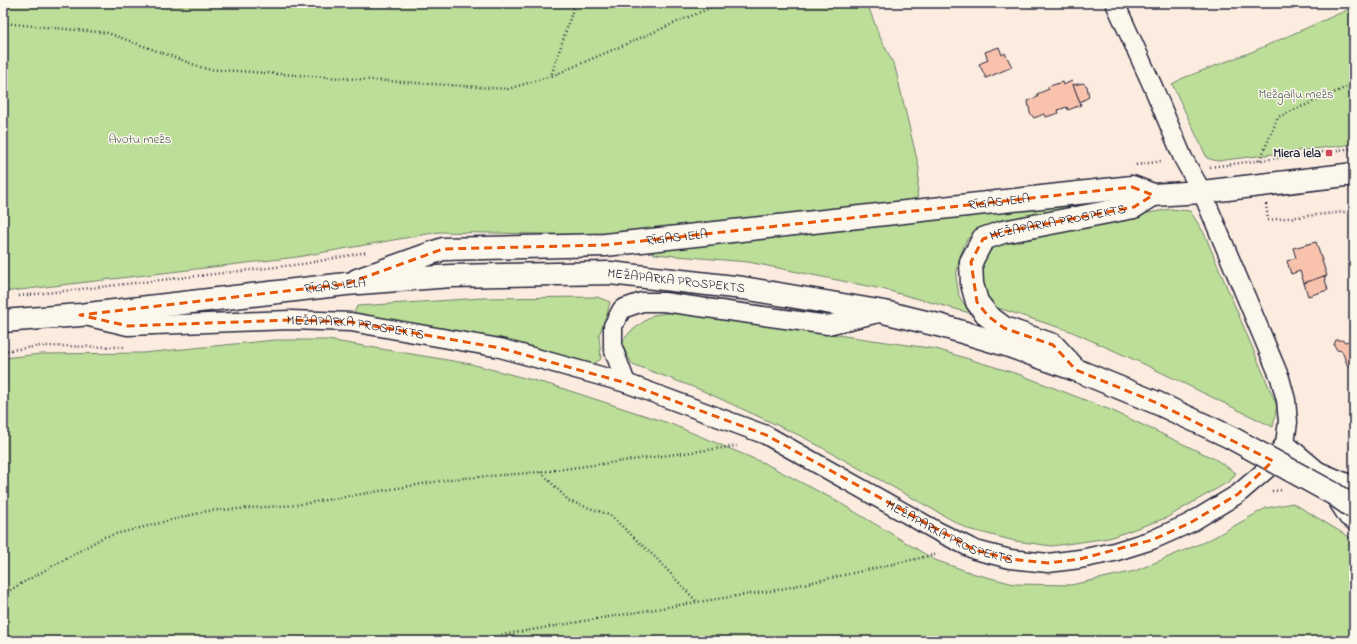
<svg xmlns="http://www.w3.org/2000/svg" width="1357" height="644" font-family="'Indie Flower',sans-serif">
<style>
.green{fill:#bcde98;stroke:#6f806a}
.building{fill:#f9c2ad;stroke:#22223b}
.lines{fill:none;stroke-linecap:round;stroke-linejoin:round}
.street-casing{stroke:#22223b;stroke-width:21}
.secondary-casing{stroke:#22223b;stroke-width:25}
.primary-casing{stroke:#22223b;stroke-width:25}
.path{stroke:#22223b;stroke-width:2.5;stroke-dasharray:1 3;stroke-linecap:butt}
.street{stroke:#fbf7ec;stroke-width:18}
.secondary{stroke:#fbf7ec;stroke-width:22}
.primary{stroke:#fbf7ec;stroke-width:22}
.primary-bridge-casing{stroke:#22223b;stroke-width:25;stroke-linecap:butt}
.primary-bridge{stroke:#fbf7ec;stroke-width:22}
.marked{fill:none;stroke:#e8590c;stroke-width:3;stroke-dasharray:8 5;stroke-linejoin:round}
.poi-dot{fill:#d1495b;stroke:#fbf7ec;stroke-width:1.5}
.labels{text-anchor:middle;dominant-baseline:central;stroke-width:3;stroke-linejoin:round;paint-order:stroke}
.park-label{font-size:13px;fill:#505a57;stroke:#fbf7ec}
.poi-label{font-size:13px;font-weight:bold;fill:#22223b;stroke:#fbf7ec;text-anchor:end}
.street-label{font-size:13px;fill:#22223b;stroke:#fbf7ec}
</style>
<rect width="100%" height="100%" fill="#fbecdf"/>
<filter id="ink" filterUnits="userSpaceOnUse"><feTurbulence type="fractalNoise" baseFrequency=".025" numOctaves="2"/><feDisplacementMap in="SourceGraphic" scale="8" xChannelSelector="R" yChannelSelector="G"/><feConvolveMatrix kernelMatrix="1 2 1 2 8 2 1 2 1" color-interpolation-filters="sRGB"/></filter>
<g filter="url(#ink)">
<g class="green">
<polygon points="3,3 867,3 879,35 895,67 919,168 917,200 592,235 439,232 297,257 3,292"/>
<polygon points="1354,7 1354,144 1217,161 1207,158 1172,84 1183,78 1254,51"/>
<polygon points="1117,199 989,226 967,239 960,256 956,277 959,296 970,313 882,289 748,262 654,254 654,251"/>
<polygon points="1170,209 1190,211 1204,233 1277,406 1273,427 1146,365 1070,331 992,306 976,281 984,258 999,241"/>
<polygon points="597,297 610,302 607,315 599,335 601,359 591,366 353,316 357,306 483,298"/>
<polygon points="675,312 936,349 1021,375 1113,411 1215,459 1236,473 1230,481 1166,518 1109,538 1052,546 1015,541 968,529 803,437 701,390 632,364 621,343 630,332 653,315"/>
<polygon points="275,340 328,340 471,364 555,386 671,424 764,463 835,500 935,560 975,574 1014,584 1071,585 1135,571 1209,540 1266,508 1293,503 1354,540 1354,641 3,641 3,358 41,354 143,353"/>
</g>
<g class="building">
<polygon points="999,47 1002,55 1005,53 1012,67 986,78 979,64 988,60 985,52"/>
<polygon points="1072,81 1081,105 1068,110 1067,107 1058,110 1059,113 1046,117 1044,114 1034,118 1030,113 1028,101 1038,97 1037,94 1049,89 1047,87 1062,82 1063,85"/>
<polygon points="1083,83 1087,86 1089,97 1080,102 1073,85"/>
<polygon points="1316,242 1327,276 1304,283 1300,271 1291,274 1287,261 1296,258 1293,248"/>
<polygon points="1324,276 1328,290 1308,296 1304,283"/>
<polygon points="1354,338 1354,364 1348,367 1342,351 1337,350 1334,345 1336,340 1341,340 1346,342"/>
</g>
<g class="lines">
<g class="street-casing">
<g id="street">
<path id="s1" d="M89,317L128,326L290,320L351,322L500,348L626,383L766,435L937,531L975,550L1010,559L1048,563L1080,559L1114,552L1152,540L1190,523L1238,494L1267,469L1285,443L1288,422L1286,400L1280,378L1202,192L1183,158L1154,89L1115,3"/>
<polyline points="626,383 613,348 613,326 622,309 642,302 664,302 828,325 879,313"/>
<polyline points="1285,443 1318,471 1325,485 1337,500 1348,517 1354,521"/>
<polyline points="1318,471 1354,486"/>
</g>
</g>
<g class="secondary-casing">
<g id="secondary">
<path id="s2" d="M357,280L443,249L605,245L1132,187L1153,195L1202,192L1354,174"/>
<path id="s3" d="M1076,370L1053,345L1004,328L988,316L977,302L972,284L971,262L983,239L1003,232L1134,207L1153,195"/>
</g>
</g>
<g class="primary-casing">
<g id="primary">
<path id="s4" d="M3,321L80,315L346,284L451,276L610,273L743,288L884,312L942,326L1006,345L1076,370"/>
</g>
</g>
<g class="path">
<polyline points="698,3 712,7"/>
<polyline points="3,23 108,33 206,69 508,89 551,76 575,3"/>
<polyline points="552,76 712,7 731,3"/>
<polyline points="1260,160 1278,117 1354,84"/>
<polyline points="1136,165 1163,161"/>
<polyline points="1210,167 1354,148"/>
<polyline points="1266,204 1268,220 1354,211"/>
<polyline points="19,296 303,264 367,252"/>
<polyline points="3,351 41,346 126,347"/>
<polyline points="541,472 569,501 610,515 657,559 697,602"/>
<polyline points="1272,491 1283,490"/>
<polyline points="3,594 104,537 207,511 296,505 452,479 541,472 737,446"/>
<polyline points="466,641 697,602 777,590 938,554"/>
</g>
<use href="#street" class="street"/>
<use href="#secondary" class="secondary"/>
<use href="#primary" class="primary"/>
<g class="primary-bridge-casing">
<polyline id="primary-bridge" points="1076,370 1157,403 1230,437 1334,494 1354,508"/>
</g>
<use href="#primary-bridge" class="primary-bridge"/>
</g>
</g>
<path class="marked" d="M1132,187L1153,195L1134,207L1003,232L983,239L971,262L977,302L988,316L1004,328L1053,345L1076,370L1157,403L1273,461L1238,494L1190,523L1152,540L1080,559L1048,563L1010,559L975,550L766,435L626,383L500,348L351,322L290,320L128,326L80,315L346,284L443,249L605,245Z"/>
<rect class="poi-dot" x="1325" y="149" width="8" height="8" rx="2"/>
<g class="labels">
<g class="park-label">
<text x="1296" y="94">Mežgaiļu mežs</text>
<text x="140" y="139">Avotu mežs</text>
</g>
<g class="poi-label">
<text x="1321" y="153">Miera iela</text>
</g>
<g class="street-label">
<text stroke="none"><textPath href="#s2" startOffset="650">RĪGAS IELA</textPath></text>
<text stroke="none"><textPath href="#s3" startOffset="267">MEŽAPARKA PROSPEKTS</textPath></text>
<text stroke="none"><textPath href="#s2" startOffset="326">RĪGAS IELA</textPath></text>
<text stroke="none"><textPath href="#s4" startOffset="676">MEŽAPARKA PROSPEKTS</textPath></text>
<text stroke="none"><textPath href="#s4" startOffset="334">RĪGAS IELA</textPath></text>
<text stroke="none"><textPath href="#s1" startOffset="268">MEŽAPARKA PROSPEKTS</textPath></text>
<text stroke="none"><textPath href="#s1" startOffset="903">MEŽAPARKA PROSPEKTS</textPath></text>
</g>
</g>
<rect width="1357" height="644" fill="none" stroke="#fbf7ec" stroke-width="16"/>
<rect x="8" y="8" width="1341" height="628" fill="none" stroke="#22223b" stroke-width="1.5" filter="url(#ink)"/>
</svg>
